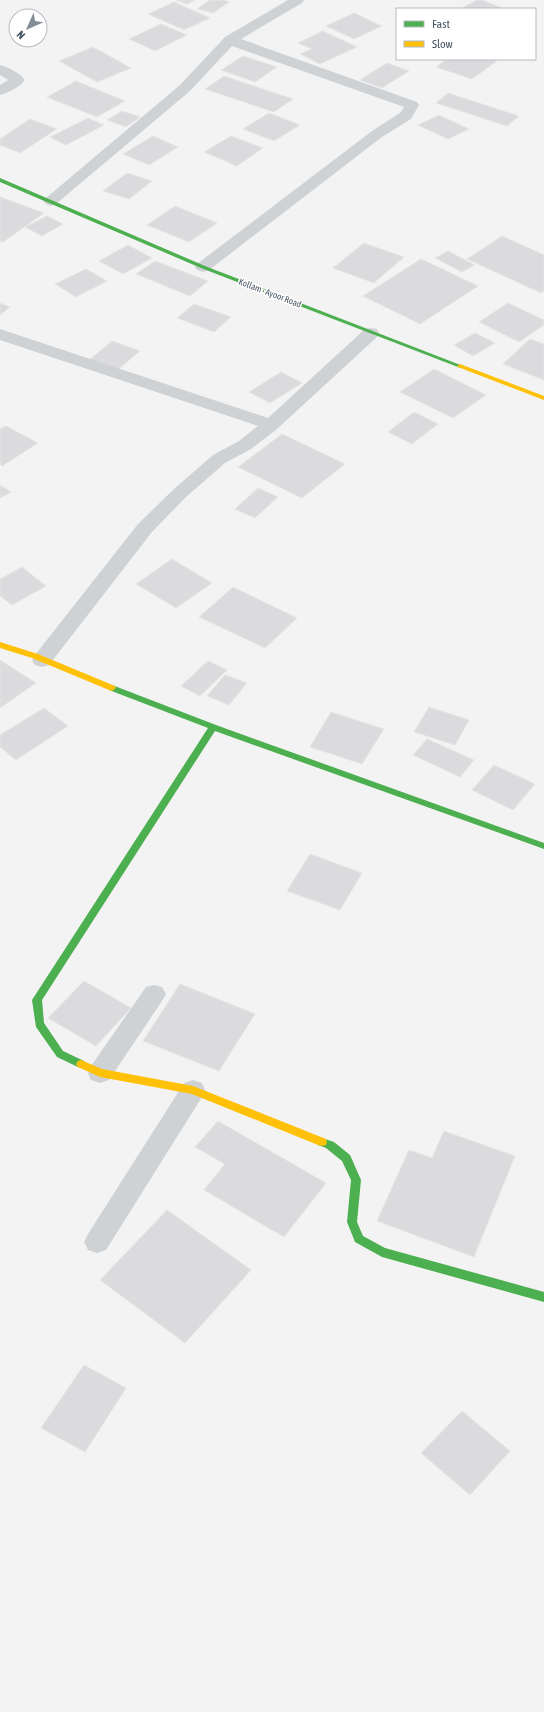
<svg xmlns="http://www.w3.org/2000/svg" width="544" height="1712" font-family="'Asap Condensed',sans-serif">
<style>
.building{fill:#dbdbdd;stroke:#e5e5e6}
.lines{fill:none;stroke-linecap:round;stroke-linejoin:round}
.street{fill:#cfd2d4;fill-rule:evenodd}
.fast{fill:#4caf50;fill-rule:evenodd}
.slow{fill:#ffc107;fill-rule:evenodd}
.labels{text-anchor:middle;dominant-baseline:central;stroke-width:3;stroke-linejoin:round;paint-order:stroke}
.far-street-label{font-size:9px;fill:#475563;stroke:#fff}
</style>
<rect width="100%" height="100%" fill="#f4f3f3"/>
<g class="building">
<polygon points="176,0 195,0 187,4"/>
<polygon points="210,0 223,0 229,2 213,13 197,9"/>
<polygon points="477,0 482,0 505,9 460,9"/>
<polygon points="174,2 210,18 184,30 148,14"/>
<polygon points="354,13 382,26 354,39 326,26"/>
<polygon points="161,24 187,35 155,51 129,39"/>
<polygon points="323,31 357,47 320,64 300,54 312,49 298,43"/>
<polygon points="93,47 131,68 97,82 59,61"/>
<polygon points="243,56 277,67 255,82 221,70"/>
<polygon points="447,59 492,59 497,61 472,79 436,67"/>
<polygon points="387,63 409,71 382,88 360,80"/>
<polygon points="224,76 293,99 274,112 205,89"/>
<polygon points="76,81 125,101 97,117 47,97"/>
<polygon points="448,93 519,116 507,126 436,103"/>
<polygon points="122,111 140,117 126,127 107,120"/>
<polygon points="269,113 300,125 274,141 243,129"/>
<polygon points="439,115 469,129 448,139 418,125"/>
<polygon points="88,118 104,125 66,145 50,137"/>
<polygon points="30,119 57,129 20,153 0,145 0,139"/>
<polygon points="153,136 178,147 149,165 123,154"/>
<polygon points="231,136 263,148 237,166 204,152"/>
<polygon points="127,173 152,181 129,199 103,191"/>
<polygon points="0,197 44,213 3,242 0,241"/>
<polygon points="175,206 217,223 189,242 147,225"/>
<polygon points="47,216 63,224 42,236 25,227"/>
<polygon points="502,236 544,255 544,291 541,293 467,259"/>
<polygon points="364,243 404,257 374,283 333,268"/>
<polygon points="128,245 152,258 123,274 99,261"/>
<polygon points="448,251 475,265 462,272 435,258"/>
<polygon points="421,259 478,286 420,324 363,296"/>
<polygon points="155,261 208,281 190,296 136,274"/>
<polygon points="86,269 107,281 76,297 55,284"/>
<polygon points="0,303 10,307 0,315"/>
<polygon points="508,303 544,320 544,325 519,342 479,322"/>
<polygon points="194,304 231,317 214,332 177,318"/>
<polygon points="475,333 495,343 473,356 454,345"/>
<polygon points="530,339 544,344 544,380 503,364"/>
<polygon points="112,341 140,351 116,371 88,361"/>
<polygon points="434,369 486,395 453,418 400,392"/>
<polygon points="281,372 302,383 270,403 249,392"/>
<polygon points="414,412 438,424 412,444 388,432"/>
<polygon points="6,426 38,443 2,466 0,464 0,429"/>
<polygon points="282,434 345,464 302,498 238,467"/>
<polygon points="0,485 11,492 0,498"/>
<polygon points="258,488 278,497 255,518 235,509"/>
<polygon points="172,559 212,583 176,608 136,584"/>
<polygon points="22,567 46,586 12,605 0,596 0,579"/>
<polygon points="233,587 297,618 265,648 199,617"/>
<polygon points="0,660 36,683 0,708"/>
<polygon points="208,661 227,670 200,696 181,686"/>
<polygon points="225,675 247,683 229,705 207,696"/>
<polygon points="429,707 469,720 455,745 414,732"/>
<polygon points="44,708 68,726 16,760 0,747 0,735"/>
<polygon points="331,712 384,729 362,764 310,747"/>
<polygon points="427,739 474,760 460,777 413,755"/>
<polygon points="494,765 535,784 513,810 472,790"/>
<polygon points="310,854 362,873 340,910 287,891"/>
<polygon points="84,981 131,1008 96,1046 48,1018"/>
<polygon points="180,984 255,1014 219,1071 143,1041"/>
<polygon points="218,1121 326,1183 284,1237 204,1190 225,1164 195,1147"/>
<polygon points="444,1131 515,1156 474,1257 377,1221 409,1150 432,1158"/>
<polygon points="167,1210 251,1270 185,1343 100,1280"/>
<polygon points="84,1365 126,1388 85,1452 41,1428"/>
<polygon points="462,1411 510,1451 470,1495 421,1453"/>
</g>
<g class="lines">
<g class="street">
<polygon points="288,0 304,0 302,3 241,39 417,102 419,105 411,119 382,137 209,270 203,272 197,270 195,267 197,264 372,131 400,113 404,107 232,46 190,91 56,204 51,206 46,204 43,201 46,198 180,85 225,37"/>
<path d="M0,65C8,67 20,73 25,80C20,87 8,93 0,95V85L8,80L0,75Z"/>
<polygon points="371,328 377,329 379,333 377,337 277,429 251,449 225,463 186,497 152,532 49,665 42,667 35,665 32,660 35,655 138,524 174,489 213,455 239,441 258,426 0,340 0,329 268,418 365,329"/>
<polygon points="154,985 162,987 166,994 162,1001 109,1080 100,1083 91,1080 88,1073 91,1066 146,987"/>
<polygon points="193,1080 202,1083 205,1090 202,1097 106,1250 97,1253 88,1250 84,1242 88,1234 184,1083"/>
</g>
<g class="fast">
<polygon points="0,178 205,266 463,366 460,368 458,367 201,268 0,182"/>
<polygon points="112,685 216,725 544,843 544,849 215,731 42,1000 44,1023 63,1051 84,1061 86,1064 84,1067 81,1068 78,1067 57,1057 36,1027 32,1000 208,728 109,690 108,688"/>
<polygon points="322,1138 334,1142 350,1155 361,1180 357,1222 363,1236 385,1248 544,1292 544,1302 382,1257 355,1242 347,1222 351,1180 342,1161 326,1148 318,1145 317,1142 318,1139"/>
</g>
<g class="slow">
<polygon points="460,364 544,396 544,400 458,367 457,366"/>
<polygon points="0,642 38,654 115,686 116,688 112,691 109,690 32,658 0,648"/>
<polygon points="81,1060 102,1069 193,1086 326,1139 327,1142 326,1145 322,1146 318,1145 192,1094 100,1077 78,1067 76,1064 78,1061"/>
</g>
</g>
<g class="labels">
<g class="far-street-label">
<text transform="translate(270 293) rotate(21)">Kollam - Ayoor Road</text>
</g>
</g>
<rect x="396" y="8" width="140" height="52" fill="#ffffff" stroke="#b5bbc1"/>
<rect x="404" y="21" width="20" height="6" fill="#4caf50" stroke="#b5bbc1"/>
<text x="432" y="28" font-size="12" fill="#475563">Fast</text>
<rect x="404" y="41" width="20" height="6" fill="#ffc107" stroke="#b5bbc1"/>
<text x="432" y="48" font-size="12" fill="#475563">Slow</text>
<g transform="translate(28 28) rotate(225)"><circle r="19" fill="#ffffff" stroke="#b5bbc1"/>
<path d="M0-3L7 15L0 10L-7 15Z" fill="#848c95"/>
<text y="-6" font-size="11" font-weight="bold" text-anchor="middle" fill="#475563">N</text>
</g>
</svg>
